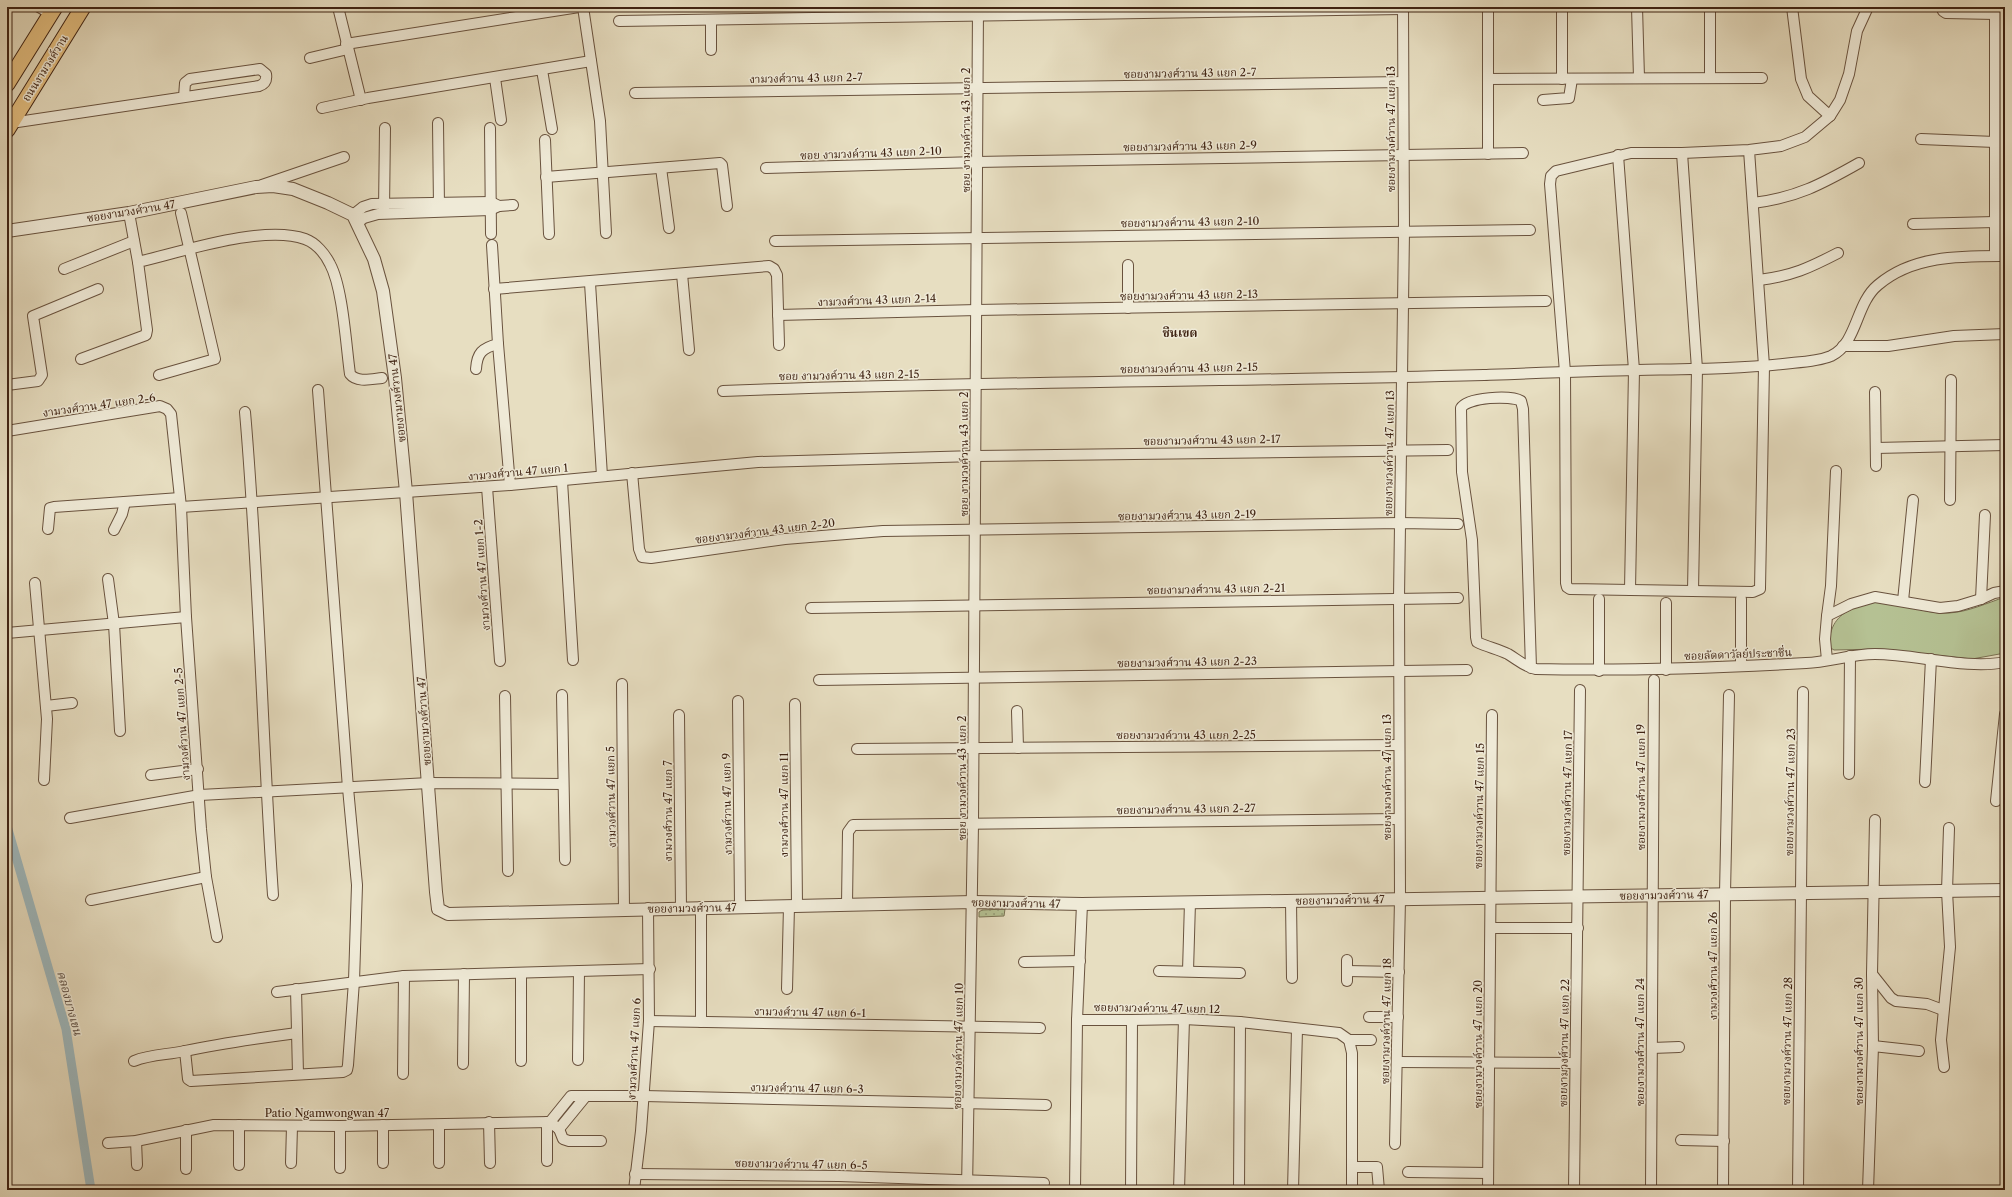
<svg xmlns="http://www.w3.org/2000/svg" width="2012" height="1197" font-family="'Libre Caslon Text','Noto Serif Thai',serif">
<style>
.green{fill:#b5c193;stroke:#7a7253}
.park{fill:url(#park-dots);stroke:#7a7253}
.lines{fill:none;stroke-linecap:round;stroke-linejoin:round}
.canal{stroke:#9eb9bf;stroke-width:9}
.minor-casing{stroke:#69523e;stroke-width:12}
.tertiary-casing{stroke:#69523e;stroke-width:14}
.primary-casing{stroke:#3f2313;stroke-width:17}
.minor{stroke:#efead7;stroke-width:10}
.tertiary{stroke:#efead7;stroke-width:12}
.primary{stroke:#e4bf80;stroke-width:15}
.labels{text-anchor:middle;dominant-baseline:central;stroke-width:3;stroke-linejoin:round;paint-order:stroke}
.street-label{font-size:11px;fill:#3f2313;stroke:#efead7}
.neighbourhood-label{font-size:12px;font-weight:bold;fill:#3f2313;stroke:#efead7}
.water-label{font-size:12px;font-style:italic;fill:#57483e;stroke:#efead7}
</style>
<defs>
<pattern id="park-dots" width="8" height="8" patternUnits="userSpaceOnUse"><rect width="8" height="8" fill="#b5c193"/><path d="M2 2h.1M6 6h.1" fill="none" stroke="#959c77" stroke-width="1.8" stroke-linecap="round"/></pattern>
</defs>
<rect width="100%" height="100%" fill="#e7dec1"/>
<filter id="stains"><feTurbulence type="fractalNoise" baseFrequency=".005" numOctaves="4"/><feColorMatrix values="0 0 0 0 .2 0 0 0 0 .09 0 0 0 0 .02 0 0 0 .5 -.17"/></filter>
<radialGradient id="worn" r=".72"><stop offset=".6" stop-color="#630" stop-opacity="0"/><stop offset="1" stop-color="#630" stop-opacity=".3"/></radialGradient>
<path class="green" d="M2005,597V653L1972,659L1880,649L1834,650L1829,647C1829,630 1835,617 1850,610C1855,607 1862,603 1867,602C1892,597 1922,615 1949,613C1968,612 1987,603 2005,597Z"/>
<polygon class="park" points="1005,909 1004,916 979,917 979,912 982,910"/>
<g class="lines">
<polyline class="canal" points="7,826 66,1029 91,1190"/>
<g class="minor-casing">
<g id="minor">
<polyline points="39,7 51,14"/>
<polyline points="338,7 361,100"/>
<polyline points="583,7 600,121 606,233"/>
<polyline points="1637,7 1639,78"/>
<polyline points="1710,7 1710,77"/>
<polyline points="1792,7 1801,79 1808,96 1830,116"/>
<polyline points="1941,7 1943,11 1946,13 1995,14"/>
<polyline points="619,21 1403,9"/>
<polyline points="346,44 579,7"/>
<polyline points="711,50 711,21"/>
<polyline points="310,58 348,49"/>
<polyline points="542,70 552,129"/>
<polyline points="495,78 501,120"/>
<polyline points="1488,79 1762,78"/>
<polyline points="1562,79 1562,7"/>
<polyline points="635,93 1403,82"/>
<polyline points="1543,100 1569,98 1572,79"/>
<polyline points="322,108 368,98 591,61"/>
<path d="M11,123L259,86C265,84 267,80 266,74L260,69L190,79L185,83L184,97"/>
<polyline points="438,123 439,207"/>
<polyline points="490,128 491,234"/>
<polyline points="1921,139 1995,142"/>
<polyline points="545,140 549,234"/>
<polyline points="1749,150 1764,366 1760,589 1753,592 1570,589 1567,587 1566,583 1565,372 1550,184 1551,176 1556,171 1631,153 1682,153 1749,150 1781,146 1805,137 1830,116 1840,100 1849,74 1857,31 1868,7"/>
<polyline points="1682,153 1697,369 1693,591"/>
<polyline points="1488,154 1488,7"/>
<polyline points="1618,155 1634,370 1630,590"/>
<polyline points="661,168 669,228"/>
<polyline points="766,168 977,162 1523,153"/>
<polyline points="546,177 720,163 722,165 727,206"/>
<polyline points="262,185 344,157"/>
<path d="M1753,203C1796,198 1822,184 1859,163"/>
<polyline points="384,210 385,128"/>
<polyline points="129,213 138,262"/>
<polyline points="353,215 363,207 372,204 491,202 499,206"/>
<polyline points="357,223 364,218 378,214 490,210 499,206 513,205"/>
<polyline points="1913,224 1995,222"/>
<polyline points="775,241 1530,230"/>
<polyline points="492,245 498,344 510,485"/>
<polyline points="1995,256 1995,7"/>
<polyline points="1128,265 1128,308"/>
<polyline points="64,269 134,241"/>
<polyline points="682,274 689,350"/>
<path d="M1759,280C1792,276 1809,268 1838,253"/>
<polyline points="590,283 602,476"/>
<polyline points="494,289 769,266 774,269 777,275 779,345"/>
<polyline points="778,315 977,310 1546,301"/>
<polyline points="1843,346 1888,346 1954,336 2005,334"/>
<path d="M81,359L146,335L147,330L138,262C181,252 264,224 305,239C316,243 325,254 330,264C343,288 346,346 350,374C357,383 372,379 382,378"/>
<path d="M476,369C477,353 482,348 498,344"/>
<polyline points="159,375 215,359 181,213"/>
<polyline points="7,385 38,381 42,375 33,316 98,289"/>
<path d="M723,391C977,381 1231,382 1484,375C1536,373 1587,371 1638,370C1689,369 1741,369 1792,363C1804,362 1819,361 1831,356C1858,343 1855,304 1878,285C1913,255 1961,256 2005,256"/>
<polyline points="1875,392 1876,466"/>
<path d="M245,412C259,573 262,734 273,895"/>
<polyline points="7,431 160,406 167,409 171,414 181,507 186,617 201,829 206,877 217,937"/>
<polyline points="1876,448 2005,445"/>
<polyline points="632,473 639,549 642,557 651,558 785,539 883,531 1400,523 1458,524"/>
<polyline points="562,481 573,660"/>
<polyline points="487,487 500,661"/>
<polyline points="1950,500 1951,380"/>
<polyline points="181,507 510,485 758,462 976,456 1448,450"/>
<polyline points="48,529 50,508 54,507 180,498"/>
<polyline points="114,530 122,514 125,502"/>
<polyline points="108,579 114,624 120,731"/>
<polyline points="35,583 47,719 44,780"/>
<polyline points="1599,599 1599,671"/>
<polyline points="1981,599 1985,515"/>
<polyline points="1903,601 1913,500"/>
<polyline points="1666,603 1666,670"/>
<polyline points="811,608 1458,598"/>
<polyline points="1827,616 1831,586 1836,471"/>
<polyline points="7,633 186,617"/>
<polyline points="1827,660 1825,639 1827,616 1851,604 1875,597 1940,608 1958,606 1981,599 1994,593 2005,591"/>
<polyline points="1741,666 1741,599"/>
<path d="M1531,668L1523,409L1521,401C1511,395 1467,397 1461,408L1462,472L1472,540L1476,637L1477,642C1487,647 1498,649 1508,654C1518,660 1525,667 1536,669C1626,671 1716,668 1806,663C1829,662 1852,654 1875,654C1915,654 1968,670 2005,662"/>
<polyline points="819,680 1467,670"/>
<polyline points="622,684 624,909"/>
<polyline points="562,695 565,860"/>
<polyline points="505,696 508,871"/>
<polyline points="738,701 740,906"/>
<polyline points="795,704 797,905"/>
<polyline points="46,706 72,703"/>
<polyline points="1017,711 1018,748"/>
<polyline points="679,715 681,908"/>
<polyline points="857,749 1399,745"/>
<polyline points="1849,774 1850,656"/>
<polyline points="151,775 198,769"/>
<polyline points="1925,782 1931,659"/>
<polyline points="1996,801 2005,714"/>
<polyline points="70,818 200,795 429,783 563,784"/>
<polyline points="91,900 206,877"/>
<polyline points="1291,901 1292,978"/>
<polyline points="847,904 848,832 853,825 1399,819"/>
<polyline points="1082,904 1077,1020 1132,1020 1184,1019 1240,1022 1339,1033 1349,1040"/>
<polyline points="1491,928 1578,928"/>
<polyline points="1024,962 1080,961"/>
<polyline points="1159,971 1240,973"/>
<polyline points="1188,971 1190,902"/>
<polyline points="1347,971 1399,972"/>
<polyline points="1872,974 1891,998 1896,1001 1927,1004 1943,1010"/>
<polyline points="1347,981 1347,960"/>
<polyline points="296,989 298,1074"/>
<polyline points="787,989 789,906"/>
<polyline points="277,992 404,976 650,969"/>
<polyline points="1369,1017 1398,1017"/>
<polyline points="649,1021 1040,1028"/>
<polyline points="701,1022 701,907"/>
<polyline points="1349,1040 1352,1053 1352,1190"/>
<polyline points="1349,1040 1371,1040"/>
<polyline points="1873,1046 1919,1051"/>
<polyline points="1652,1048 1679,1047"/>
<polyline points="185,1051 188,1079 191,1081 343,1072 347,1070 348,1065 354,981 357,885 348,788 318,390"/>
<polyline points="578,1060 579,971"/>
<path d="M134,1061C151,1054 167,1055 185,1051C222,1043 259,1038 297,1033"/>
<polyline points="521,1061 521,973"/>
<polyline points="1398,1062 1575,1063"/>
<polyline points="463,1064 464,974"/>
<polyline points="1944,1067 1941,1040 1950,947 1947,891 1949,828"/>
<polyline points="403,1074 404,976"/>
<polyline points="586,1096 559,1129 550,1122 571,1096 644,1096 1046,1105"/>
<polyline points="489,1122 490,1163"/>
<polyline points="239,1125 239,1165"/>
<polyline points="383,1125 383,1163"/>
<polyline points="559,1129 563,1139 569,1141 601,1141"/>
<polyline points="186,1130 186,1169"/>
<polyline points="1681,1140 1724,1141"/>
<polyline points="136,1141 137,1165"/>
<polyline points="108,1143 136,1141 214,1125 340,1126 550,1122"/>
<polyline points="1395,1144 1400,899 1399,598 1404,231 1403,7"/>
<polyline points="547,1161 547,1122"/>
<polyline points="291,1163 292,1126"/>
<polyline points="439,1163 439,1125"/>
<polyline points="1352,1167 1377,1167 1379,1190"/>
<polyline points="340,1168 340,1126"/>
<polyline points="1408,1172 1488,1173"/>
<polyline points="635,1174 839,1176 1044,1183"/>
<polyline points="634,1190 641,1131 649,1021 648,908"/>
<polyline points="967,1190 973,824 978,7"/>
<polyline points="1075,1190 1077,1020"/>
<polyline points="1131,1190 1132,1020"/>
<polyline points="1179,1190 1184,1019"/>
<polyline points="1239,1190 1240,1022"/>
<polyline points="1293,1190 1297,1029"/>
<polyline points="1488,1190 1492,715"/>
<polyline points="1574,1190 1580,690"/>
<polyline points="1651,1190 1654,680"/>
<polyline points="1723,1190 1725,894 1729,695"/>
<polyline points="1798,1190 1803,692"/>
<polyline points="1868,1190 1873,1046 1872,974 1875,820"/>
</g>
</g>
<g class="tertiary-casing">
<polyline id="tertiary" points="7,231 129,213 256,187 273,186 293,189 328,203 353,215 374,259 383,291 395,378 406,492 436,892 438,909 448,914 973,902 1082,904 2005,890"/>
</g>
<g class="primary-casing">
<g id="primary">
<polyline points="7,84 55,7"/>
<polyline points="7,130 83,7"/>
</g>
</g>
<use href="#minor" class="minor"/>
<use href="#tertiary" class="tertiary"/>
<use href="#primary" class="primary"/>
</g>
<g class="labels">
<g class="street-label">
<text transform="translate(45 68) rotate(-58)">ถนนงามวงศ์วาน</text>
<text transform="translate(1190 73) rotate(-1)">ซอยงามวงศ์วาน 43 แยก 2-7</text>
<text transform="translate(806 78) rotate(-1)">งามวงศ์วาน 43 แยก 2-7</text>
<text transform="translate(1391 129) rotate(-90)">ซอยงามวงค์วาน 47 แยก 13</text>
<text transform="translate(966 130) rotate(-90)">ซอย งามวงค์วาน 43 แยก 2</text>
<text transform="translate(1190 146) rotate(-1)">ซอยงามวงศ์วาน 43 แยก 2-9</text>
<text transform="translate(871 153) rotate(-2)">ซอย งามวงค์วาน 43 แยก 2-10</text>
<text transform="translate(131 211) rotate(-9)">ซอยงามวงศ์วาน 47</text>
<text transform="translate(1190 222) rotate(-1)">ซอยงามวงค์วาน 43 แยก 2-10</text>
<text transform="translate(1189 295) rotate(-1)">ซอยงามวงศ์วาน 43 แยก 2-13</text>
<text transform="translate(877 300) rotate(-2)">งามวงศ์วาน 43 แยก 2-14</text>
<text transform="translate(1189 368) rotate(-1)">ซอยงามวงค์วาน 43 แยก 2-15</text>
<text transform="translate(849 375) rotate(-1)">ซอย งามวงค์วาน 43 แยก 2-15</text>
<text transform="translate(397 398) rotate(-96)">ซอยงามวงศ์วาน 47</text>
<text transform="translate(99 405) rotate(-8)">งามวงศ์วาน 47 แยก 2-6</text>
<text transform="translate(1212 440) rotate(-1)">ซอยงามวงศ์วาน 43 แยก 2-17</text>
<text transform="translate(1389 453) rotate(-89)">ซอยงามวงค์วาน 47 แยก 13</text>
<text transform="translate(964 454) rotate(-90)">ซอย งามวงค์วาน 43 แยก 2</text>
<text transform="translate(518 472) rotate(-5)">งามวงศ์วาน 47 แยก 1</text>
<text transform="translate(1187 515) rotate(-1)">ซอยงามวงศ์วาน 43 แยก 2-19</text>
<text transform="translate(765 531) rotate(-7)">ซอยงามวงศ์วาน 43 แยก 2-20</text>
<text transform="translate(482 575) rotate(-94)">งามวงศ์วาน 47 แยก 1-2</text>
<text transform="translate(1216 589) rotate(-1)">ซอยงามวงศ์วาน 43 แยก 2-21</text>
<text transform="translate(1738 654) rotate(-2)">ซอยลัดดาวัลย์ประชาชื่น</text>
<text transform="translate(1187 662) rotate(-1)">ซอยงามวงศ์วาน 43 แยก 2-23</text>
<text transform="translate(424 721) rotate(-94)">ซอยงามวงศ์วาน 47</text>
<text transform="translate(182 724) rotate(-94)">งามวงศ์วาน 47 แยก 2-5</text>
<text x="1186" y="735">ซอยงามวงค์วาน 43 แยก 2-25</text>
<text transform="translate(1387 777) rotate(-90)">ซอยงามวงค์วาน 47 แยก 13</text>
<text transform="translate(962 778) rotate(-90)">ซอย งามวงค์วาน 43 แยก 2</text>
<text transform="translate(1641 787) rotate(-90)">ซอยงามวงศ์วาน 47 แยก 19</text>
<text transform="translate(1790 792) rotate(-89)">ซอยงามวงศ์วาน 47 แยก 23</text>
<text transform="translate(1567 793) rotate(-89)">ซอยงามวงศ์วาน 47 แยก 17</text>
<text transform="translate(611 797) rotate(-91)">งามวงศ์วาน 47 แยก 5</text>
<text transform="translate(727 804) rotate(-91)">งามวงศ์วาน 47 แยก 9</text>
<text transform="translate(784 805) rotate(-90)">งามวงศ์วาน 47 แยก 11</text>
<text transform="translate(1479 806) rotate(-89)">ซอยงามวงค์วาน 47 แยก 15</text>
<text transform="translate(1186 809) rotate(-1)">ซอยงามวงศ์วาน 43 แยก 2-27</text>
<text transform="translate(668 811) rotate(-90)">งามวงศ์วาน 47 แยก 7</text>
<text transform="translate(1664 895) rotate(-1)">ซอยงามวงศ์วาน 47</text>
<text transform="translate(1340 900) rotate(-1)">ซอยงามวงศ์วาน 47</text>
<text transform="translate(1016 903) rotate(1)">ซอยงามวงศ์วาน 47</text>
<text transform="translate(692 908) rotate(-1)">ซอยงามวงศ์วาน 47</text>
<text transform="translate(1713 966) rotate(-90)">งามวงศ์วาน 47 แยก 26</text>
<text transform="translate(1157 1008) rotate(1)">ซอยงามวงค์วาน 47 แยก 12</text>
<text transform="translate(810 1012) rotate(1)">งามวงศ์วาน 47 แยก 6-1</text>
<text transform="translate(1386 1021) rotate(-89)">ซอยงามวงค์วาน 47 แยก 18</text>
<text transform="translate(1787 1041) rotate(-89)">ซอยงามวงศ์วาน 47 แยก 28</text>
<text transform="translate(1859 1041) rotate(-90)">ซอยงามวงศ์วาน 47 แยก 30</text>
<text transform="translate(1640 1042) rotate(-90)">ซอยงามวงศ์วาน 47 แยก 24</text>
<text transform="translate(1564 1043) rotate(-89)">ซอยงามวงศ์วาน 47 แยก 22</text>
<text transform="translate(1478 1044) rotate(-90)">ซอยงามวงค์วาน 47 แยก 20</text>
<text transform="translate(958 1046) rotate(-89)">ซอยงามวงค์วาน 47 แยก 10</text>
<text transform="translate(634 1049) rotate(-87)">งามวงศ์วาน 47 แยก 6</text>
<text transform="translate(807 1088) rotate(1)">งามวงศ์วาน 47 แยก 6-3</text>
<text x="327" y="1113">Patio Ngamwongwan 47</text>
<text transform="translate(801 1164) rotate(1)">ซอยงามวงศ์วาน 47 แยก 6-5</text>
</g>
<g class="neighbourhood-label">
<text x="1180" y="332">ชินเขต</text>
</g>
<g class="water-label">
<text transform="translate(70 1003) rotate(75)">คลองบางเขน</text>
</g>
</g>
<rect width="2012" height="1197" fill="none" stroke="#e7dec1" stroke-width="24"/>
<rect x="8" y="8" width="1996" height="1181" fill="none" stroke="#3f2313" stroke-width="2"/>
<rect x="12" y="12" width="1988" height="1173" fill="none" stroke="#3f2313"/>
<rect width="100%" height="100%" filter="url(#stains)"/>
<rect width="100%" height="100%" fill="url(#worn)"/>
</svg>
